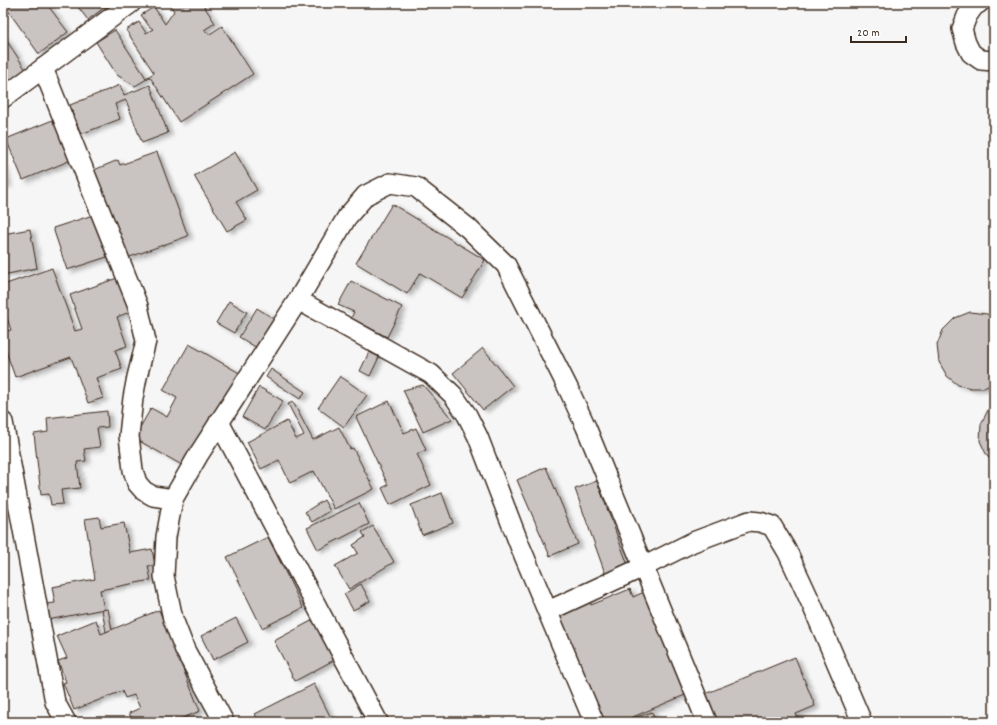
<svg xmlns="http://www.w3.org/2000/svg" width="997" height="725" font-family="Dekko,sans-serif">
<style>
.building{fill:#c9c3c1;stroke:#3b2a1e;filter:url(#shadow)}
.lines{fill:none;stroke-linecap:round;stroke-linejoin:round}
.street-casing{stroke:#3b2a1e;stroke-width:22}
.street{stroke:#fff;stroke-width:19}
</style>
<defs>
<filter id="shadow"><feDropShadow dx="4.5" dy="2.5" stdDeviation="2" flood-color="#0004"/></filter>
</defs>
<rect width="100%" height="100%" fill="#f7f6f6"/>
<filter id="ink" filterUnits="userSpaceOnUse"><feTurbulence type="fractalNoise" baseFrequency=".025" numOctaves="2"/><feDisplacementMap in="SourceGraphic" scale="8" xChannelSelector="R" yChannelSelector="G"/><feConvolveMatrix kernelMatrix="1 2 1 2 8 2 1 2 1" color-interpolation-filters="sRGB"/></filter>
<g filter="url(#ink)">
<g class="building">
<polygon points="7,3 46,3 68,32 39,54 4,5"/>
<polygon points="75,3 110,3 88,20"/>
<polygon points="168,3 202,3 215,23 204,30 210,34 222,26 253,74 179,122 150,77 135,86 117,75 96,42 115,30 146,78 154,73 126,30 139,22 146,33 153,29 149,26 141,15 154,7 165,24 174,11"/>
<polygon points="3,35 28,73 3,90"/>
<polygon points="120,85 124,95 150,85 168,133 142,143 126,100 115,104 120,119 81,134 70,105"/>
<polygon points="55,119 71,160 23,180 6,139"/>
<polygon points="157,152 188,236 127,258 94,170 118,160 120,165"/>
<polygon points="235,152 257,190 236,202 247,220 227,231 194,176"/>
<polygon points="3,164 7,184 3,185"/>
<polygon points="392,204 485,260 462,298 420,273 407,294 356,263"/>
<polygon points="93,215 107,257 67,270 53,228"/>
<polygon points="30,229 37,268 3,275 3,234"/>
<polygon points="52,268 75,331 82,329 70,295 120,277 132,311 117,317 127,346 115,350 122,369 96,378 103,398 88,403 71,357 15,377 3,343 3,332 11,330 5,312 3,313 3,285"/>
<polygon points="351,281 402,307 387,337 351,318 354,312 338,305"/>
<polygon points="229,301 247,312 234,333 216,323"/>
<polygon points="257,308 279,322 262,351 239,337"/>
<polygon points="970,312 987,314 994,318 994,383 984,388 971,388 958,385 947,376 939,362 937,345 943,330 955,318"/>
<polygon points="189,344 243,375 187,468 134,438 151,408 167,417 177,398 163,390"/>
<polygon points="483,348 513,386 483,410 453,373"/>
<polygon points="369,352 379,357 370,376 360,371"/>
<polygon points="271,369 305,392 300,399 266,377"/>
<polygon points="340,376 367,395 344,427 318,408"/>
<polygon points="423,385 452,419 423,432 403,390"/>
<polygon points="259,387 283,401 265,430 242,417"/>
<polygon points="389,401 404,433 416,428 426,450 417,454 431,485 390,505 382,488 388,485 356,417"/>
<polygon points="293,402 313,440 339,427 350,449 353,448 374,489 334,509 314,471 290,483 279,460 261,469 247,442 287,421 296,439 304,435 288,404"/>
<polygon points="994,405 994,463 987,456 980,441 981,424 989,408"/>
<polygon points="107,411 108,427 97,428 100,447 84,449 86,461 77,462 80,488 61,490 63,504 51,505 49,494 41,495 34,434 48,432 47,418"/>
<polygon points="546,467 578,544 550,556 517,480"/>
<polygon points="597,481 629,568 606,576 575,489"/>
<polygon points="442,493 453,523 422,535 411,505"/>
<polygon points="324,500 330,511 312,522 305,512"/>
<polygon points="359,503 369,524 318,550 307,528"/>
<polygon points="99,517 101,527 124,523 130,553 152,549 155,565 148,566 151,580 100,590 104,609 48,620 45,604 55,603 52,587 95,579 85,519"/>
<polygon points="373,526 394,562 349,589 335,566 358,553 353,545 365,537 362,532"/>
<polygon points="268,537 303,608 262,628 227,557"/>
<polygon points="361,584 370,601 353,610 344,594"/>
<polygon points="630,589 633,597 644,592 692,692 621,722 600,722 555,615 590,600 591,605"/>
<polygon points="108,609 112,630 106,632 102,610"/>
<polygon points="159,610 200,711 173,722 133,722 129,713 140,708 134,695 125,698 122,691 74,710 63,683 66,682 58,661 67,658 57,636 96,620 101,634"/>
<polygon points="236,618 248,642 213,660 201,636"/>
<polygon points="313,620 334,660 295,681 274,641"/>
<polygon points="795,657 815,706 796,714 799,722 725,722 724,719 716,722 705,694"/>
<polygon points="314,684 333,722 259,722 255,714"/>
<polygon points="652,712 656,722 622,722"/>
</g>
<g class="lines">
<g class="street-casing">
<g id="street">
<polyline points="979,3 974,6 967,16 962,29 966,43 971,53 981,60 994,61"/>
<polyline points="43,68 138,306 146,341 137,377 133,398 129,436 133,470 137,483 144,491 153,496 173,499"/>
<polyline points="3,98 131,3"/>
<polyline points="298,300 431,374 453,395 467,415 478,437 520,546 594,722"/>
<polyline points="3,422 55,702 66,722"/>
<polyline points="219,422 378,722"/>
<polyline points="548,611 643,567 693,542 749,521 760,522 772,526 788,553 812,605 862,722"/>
<polyline points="224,722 185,650 173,619 164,576 166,537 173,499 199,454 298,300 347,217 366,195 390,183 416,187 468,228 506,265 568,388 586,427 707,722"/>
</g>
</g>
<use href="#street" class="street"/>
</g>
</g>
<rect width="997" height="725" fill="none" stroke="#fff" stroke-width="16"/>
<rect x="8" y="8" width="981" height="709" fill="none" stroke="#3b2a1e" stroke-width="1.5" filter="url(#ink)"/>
<path d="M851 36v6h55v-6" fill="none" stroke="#3b2a1e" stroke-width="2"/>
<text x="857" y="36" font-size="12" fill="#3b2a1e" stroke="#ffffff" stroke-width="3" paint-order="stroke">20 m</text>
</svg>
